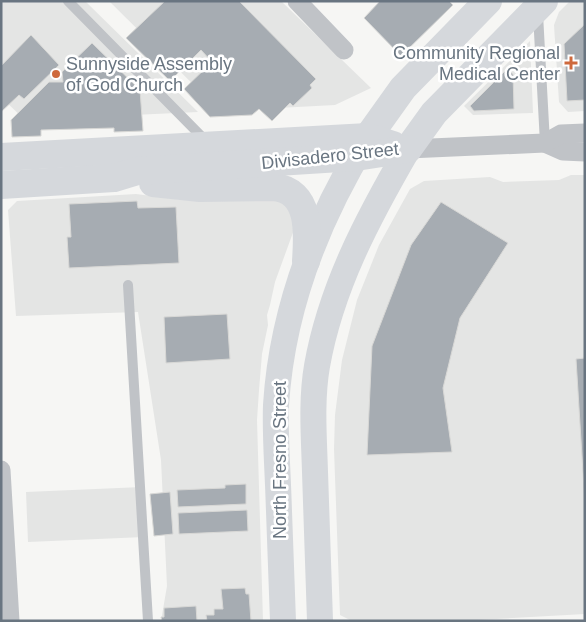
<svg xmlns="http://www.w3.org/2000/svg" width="586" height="622" font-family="Arial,sans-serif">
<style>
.built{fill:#e4e5e4}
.building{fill:#a6acb2;stroke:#d8d8d6}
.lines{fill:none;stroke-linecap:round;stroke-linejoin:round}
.service{stroke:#c0c3c7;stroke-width:10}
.minor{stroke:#c0c3c7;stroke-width:19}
.secondary{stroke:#d5d8dc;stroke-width:26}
.primary{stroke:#d5d8dc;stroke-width:28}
.poi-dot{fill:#ce693c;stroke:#fff;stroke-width:2}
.labels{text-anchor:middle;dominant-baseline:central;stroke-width:5;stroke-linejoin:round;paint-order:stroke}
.poi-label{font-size:18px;fill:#697581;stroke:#fff;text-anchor:end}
.street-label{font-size:18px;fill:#697581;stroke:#fff}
</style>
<rect width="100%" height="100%" fill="#f6f6f4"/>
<g class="built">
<polygon points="1,1 85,1 198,112 25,120 1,97"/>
<polygon points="109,1 281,1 371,88 335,105 220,111"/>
<polygon points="570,1 585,1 585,111 568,112 559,102 554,25 559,12"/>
<polygon points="530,41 533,113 473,115 464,106"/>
<polygon points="571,175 585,175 585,614 459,621 352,621 340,615 334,449 335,415 342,360 357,300 379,245 410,189 424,181 490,177 503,182 559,180"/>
<polygon points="136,194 183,200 274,196 292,210 295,227 275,282 270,305 267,315 268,325 262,354 259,390 257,420 263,621 161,621 167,586 161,460 138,312 16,316 8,210 17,201"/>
<polygon points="142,487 144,537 28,542 26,492"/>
</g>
<g class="building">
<polygon points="165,1 239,1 316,79 310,85 312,88 293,106 290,103 272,121 259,109 252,115 210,117 184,89 212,62 201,50 170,81 126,38"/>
<polygon points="380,1 449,1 453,5 401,56 364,18"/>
<polygon points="585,24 585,100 567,101 564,44"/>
<polygon points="31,35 59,65 24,99 19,95 1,112 1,66"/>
<polygon points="92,43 140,90 143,131 114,132 114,128 41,130 41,136 12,137 11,120 49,82 63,82 62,72"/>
<polygon points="507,69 513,74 514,109 474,111 470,106"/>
<polygon points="137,201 138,208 176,207 179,263 69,268 67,237 71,237 69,204"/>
<polygon points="441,202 508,243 460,318 443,388 452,452 367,455 372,346 411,245"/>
<polygon points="227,314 230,359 166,363 164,317"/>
<polygon points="585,358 585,505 576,359"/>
<polygon points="246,484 246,504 178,507 177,490 225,488 225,485"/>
<polygon points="170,492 173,534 154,536 150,494"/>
<polygon points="247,510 248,531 179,534 178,513"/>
<polygon points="245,588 246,594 249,594 251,621 207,621 206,615 214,615 214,609 223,609 221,589"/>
<polygon points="196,606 197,621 162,621 161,617 164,617 164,608"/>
</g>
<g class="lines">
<g class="service">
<polyline points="68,1 206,141"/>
<polyline points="538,14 545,143"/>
<polyline points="128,285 148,621"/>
</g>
<g class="minor">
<polyline points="297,1 344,50"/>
<polyline points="545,143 563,151 585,152"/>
<polyline points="408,149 545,143 561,134 585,133"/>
<polyline points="1,470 10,621"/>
</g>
<g class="secondary">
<path d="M283,621C281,575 280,530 278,485C277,459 275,432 276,405C282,310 317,220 366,140"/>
<path d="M320,621C318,571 317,522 315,472C314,438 311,400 317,366C331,287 368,218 408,149"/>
</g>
<g class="primary">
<polyline points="368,137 403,88 488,1"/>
<polyline points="408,149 434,113 544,1"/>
<polyline points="1,157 368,137 393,145"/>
<path d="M153,183L200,188L273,187C311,190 308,233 306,261"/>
<polyline points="1,185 114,178 137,171 356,157 408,149"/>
</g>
</g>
<g class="poi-dot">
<path d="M568.5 55.5h5v5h5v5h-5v5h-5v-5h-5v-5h5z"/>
<circle cx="56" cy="74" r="5"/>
</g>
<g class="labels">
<g class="poi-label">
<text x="560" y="53">Community Regional<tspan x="560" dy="21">Medical Center</tspan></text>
<text x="66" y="64" text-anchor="start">Sunnyside Assembly<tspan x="66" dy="21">of God Church</tspan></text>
</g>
<g class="street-label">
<text transform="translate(330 156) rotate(-6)">Divisadero Street</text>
<text transform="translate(280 460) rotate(-90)">North Fresno Street</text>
</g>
</g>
<rect width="586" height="622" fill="none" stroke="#697581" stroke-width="5"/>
</svg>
